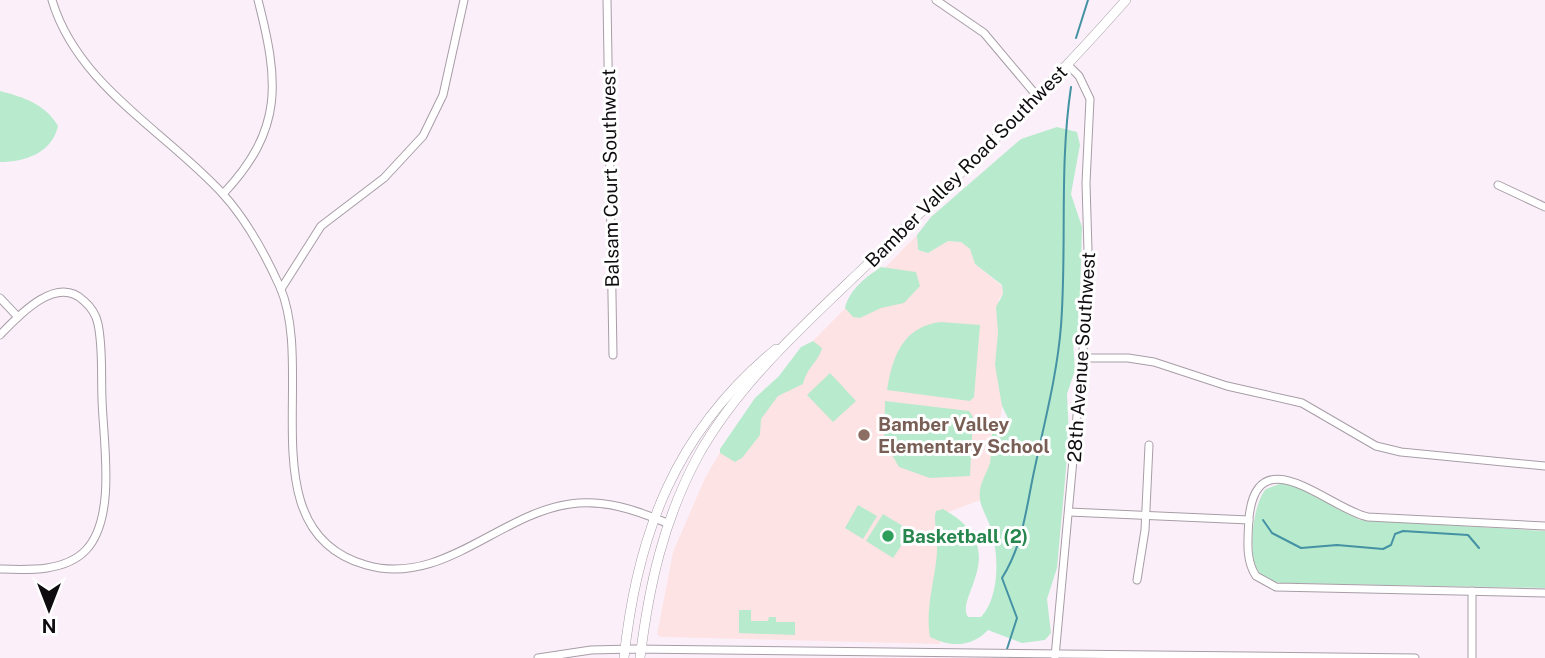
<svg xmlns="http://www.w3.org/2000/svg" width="1545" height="658" font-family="'Public Sans',sans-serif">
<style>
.education{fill:#fee3e4}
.green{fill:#b8eacd}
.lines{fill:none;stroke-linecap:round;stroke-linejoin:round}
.stream{stroke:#4492a3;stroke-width:2}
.minor-casing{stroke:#a79da6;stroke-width:9}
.major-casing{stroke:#a79da6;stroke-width:10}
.minor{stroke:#fff;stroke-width:7}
.major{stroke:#fff;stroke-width:9}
.education-dot{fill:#8d6e63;stroke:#fff;stroke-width:2.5}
.leisure-dot{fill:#2e9e5b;stroke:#fff;stroke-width:2.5}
.labels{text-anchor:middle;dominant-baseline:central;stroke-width:6;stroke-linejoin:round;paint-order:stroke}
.street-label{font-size:19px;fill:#0f0c0f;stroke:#fff}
.education-label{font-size:19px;font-weight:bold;fill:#785e54;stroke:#fff;text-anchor:start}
.leisure-label{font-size:19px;font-weight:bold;fill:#27864d;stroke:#fff;text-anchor:start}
</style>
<rect width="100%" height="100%" fill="#fbf0fa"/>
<polygon class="education" points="917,235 918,250 928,253 948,241 961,242 970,249 975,264 1002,286 1003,294 998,300 1014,342 986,498 943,514 940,644 662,637 657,635 673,552 705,478 726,442 813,341"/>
<g class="green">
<path d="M0,91C23,97 45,104 58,126C52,153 25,162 0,162Z"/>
<path d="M1057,127L1077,132L1080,145L1071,194L1082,227L1079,329L1073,341L1075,370L1067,394L1069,436L1057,568L1047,599L1051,633L1045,640L1022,643L988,630C971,648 950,647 930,637C924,602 939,572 937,538C937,528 933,520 936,511L943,509C1015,549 954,597 968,617H981C1000,596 999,555 991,529C988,518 981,509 980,499C978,484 986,476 990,463C992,452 989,442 993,431L1007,424L1008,418L1002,406L995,365L998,332L996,307L1003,294L1002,285L975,264L970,249L961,242L948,241L928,253L918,250L917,235L931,217L1021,139Z"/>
<path d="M881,267L916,272L920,286L904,303L881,308L860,318L853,317L845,308C849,290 866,277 881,267Z"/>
<path d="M941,322L980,325L974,397L970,401L887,390C892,357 903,326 941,322Z"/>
<path d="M813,341L822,348C818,363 808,365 803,384L778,396L761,419L760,435L742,458L735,462L720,453V449L755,398L779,376L801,347Z"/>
<polygon points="830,373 856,401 833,422 807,395"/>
<polygon points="885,401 969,411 973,417 970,476 930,478 899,467 884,441"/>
<path d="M1282,483L1293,485L1360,520L1545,531V588L1283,583C1274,582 1264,579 1258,571C1247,554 1253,503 1266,489Z"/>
<polygon points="858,505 877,516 863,539 845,528"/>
<polygon points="883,514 911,531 893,558 866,541"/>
<polygon points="739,610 751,610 751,621 768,621 769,617 776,617 776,622 795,622 795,635 739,633"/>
</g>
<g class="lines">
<g class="stream">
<polyline points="1076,38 1088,0"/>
<polyline points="1263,520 1272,533 1301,548 1337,545 1383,549 1391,545 1395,534 1403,531 1468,535 1479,548"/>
<path d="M1007,649L1017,618L1002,578C1024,543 1026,507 1035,467C1045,420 1057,375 1061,326C1067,246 1059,167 1071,87"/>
</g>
<g class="minor-casing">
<g id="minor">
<path d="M52,0C77,85 165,131 222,193C245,218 266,256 280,287C317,372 248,532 366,565C442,587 499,514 570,504C604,499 636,510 667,523"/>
<polyline points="607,0 613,355"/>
<polyline points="936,0 984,33 1037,96"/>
<polyline points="1498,185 1545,207"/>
<path d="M223,194C284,129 279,82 258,0"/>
<polyline points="281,289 321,226 384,178 423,136 443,95 464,0"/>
<polyline points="0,298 18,317"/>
<path d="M0,335C19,315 57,274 84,301C91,307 96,314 98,324C103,348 101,374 102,399C103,440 117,517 86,550C65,572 28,570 0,569"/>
<polyline points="1082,358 1128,358 1154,362 1227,386 1302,403 1376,446 1401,452 1545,466"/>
<polyline points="1069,512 1249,520"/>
<path d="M1545,526L1368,517C1331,510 1257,435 1249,518C1248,538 1245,560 1256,576L1276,587L1545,593"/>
<polyline points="1137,580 1145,530 1149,445"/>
<polyline points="1055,657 1089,284 1086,183 1090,99 1079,76 1068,65"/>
<polyline points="538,658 591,650 633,649 1415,658"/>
<polyline points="1472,658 1472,591"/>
</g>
</g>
<g class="major-casing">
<g id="major">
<path d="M624,658C637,533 676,431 776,349"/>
<path d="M640,658C649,586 663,521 698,456C741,379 812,318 874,258C960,174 1046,91 1126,0"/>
</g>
</g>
<use href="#minor" class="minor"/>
<use href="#major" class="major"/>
</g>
<circle class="education-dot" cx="864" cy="435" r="7"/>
<circle class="leisure-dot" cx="888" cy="536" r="7"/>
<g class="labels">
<g class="street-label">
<text transform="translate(966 166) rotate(-45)">Bamber Valley Road Southwest</text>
<text transform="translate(610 178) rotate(-91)">Balsam Court Southwest</text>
<text transform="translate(1081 357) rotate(-86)">28th Avenue Southwest</text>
</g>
<g class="education-label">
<text x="878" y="424">Bamber Valley<tspan x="878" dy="22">Elementary School</tspan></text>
</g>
<g class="leisure-label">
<text x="902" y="536">Basketball (2)</text>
</g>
</g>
<g transform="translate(49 609) rotate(180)" stroke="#ffffff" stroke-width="5" paint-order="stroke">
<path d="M0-5L12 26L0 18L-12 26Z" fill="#0f0c0f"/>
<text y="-10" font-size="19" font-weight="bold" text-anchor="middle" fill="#0f0c0f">N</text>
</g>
</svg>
